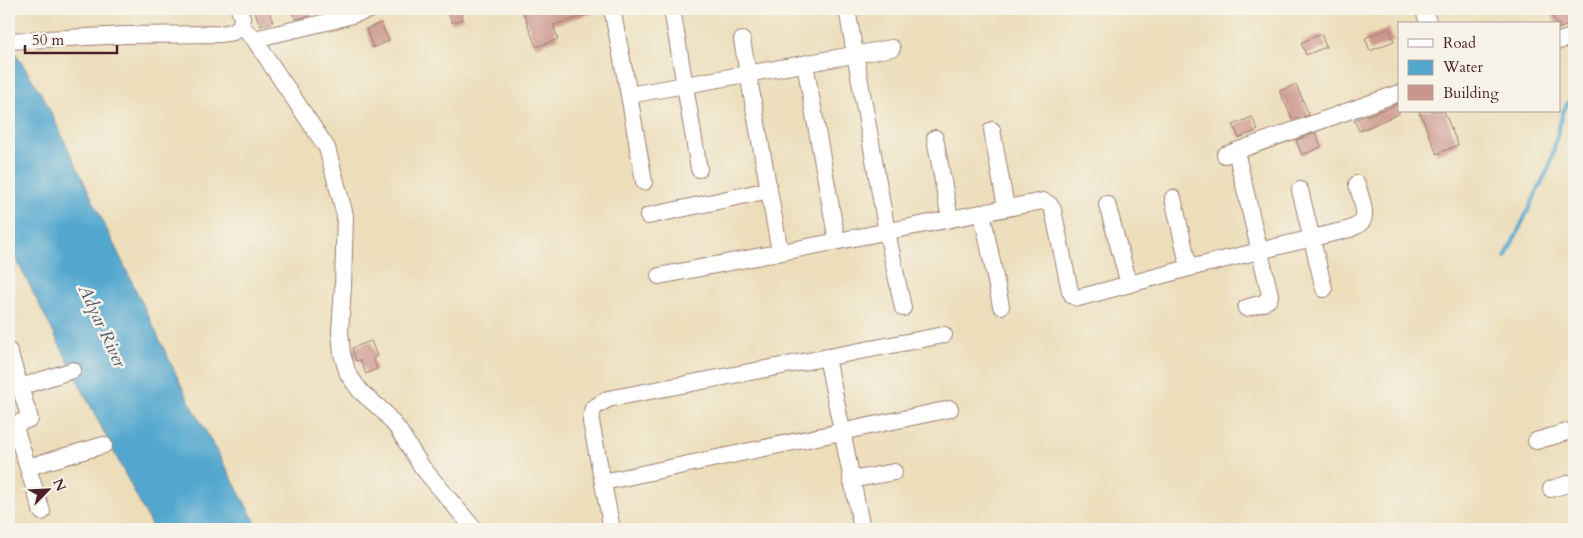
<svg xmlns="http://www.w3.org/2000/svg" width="1583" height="538" font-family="Cardo,serif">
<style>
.water{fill:#53a7cf;stroke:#4e637d}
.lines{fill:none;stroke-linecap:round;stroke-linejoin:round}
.stream{stroke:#53a7cf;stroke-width:4}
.building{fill:#cc958b}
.minor-casing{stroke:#9b7e72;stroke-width:18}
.minor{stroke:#fff;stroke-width:16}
.labels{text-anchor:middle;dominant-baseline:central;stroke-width:5;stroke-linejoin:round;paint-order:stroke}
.water-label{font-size:18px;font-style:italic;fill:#4e556d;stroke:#f7f3e8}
</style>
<rect width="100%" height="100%" fill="#f7f3e8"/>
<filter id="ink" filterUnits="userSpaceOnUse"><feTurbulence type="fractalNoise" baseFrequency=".02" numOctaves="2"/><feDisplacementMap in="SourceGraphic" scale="10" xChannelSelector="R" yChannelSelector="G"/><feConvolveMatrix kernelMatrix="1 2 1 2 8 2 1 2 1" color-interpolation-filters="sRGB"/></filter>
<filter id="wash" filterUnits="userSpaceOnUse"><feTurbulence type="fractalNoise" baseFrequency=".0096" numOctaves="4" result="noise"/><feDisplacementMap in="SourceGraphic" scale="20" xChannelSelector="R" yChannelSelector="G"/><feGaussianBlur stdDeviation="1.12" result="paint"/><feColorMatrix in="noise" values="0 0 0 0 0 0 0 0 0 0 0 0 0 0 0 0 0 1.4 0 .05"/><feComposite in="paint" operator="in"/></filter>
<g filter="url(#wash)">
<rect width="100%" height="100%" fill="#ecdeba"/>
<polygon class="water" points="9,43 44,98 186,395 259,529 153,529 9,245"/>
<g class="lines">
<polyline class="stream" points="1505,258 1550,165 1563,111 1574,94"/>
</g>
<g id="blocks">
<g class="building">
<polygon points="254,9 268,9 273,22 260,26"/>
<polygon points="291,9 307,9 310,16 295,19"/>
<polygon points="447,9 459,9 463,19 452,23"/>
<polygon points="522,9 599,9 600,11 553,25 558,39 536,47"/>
<polygon points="1549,9 1574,9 1574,22 1559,29 1559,24 1556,24"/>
<polygon points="381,23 389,41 373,48 366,29"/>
<polygon points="1389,28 1394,41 1370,51 1365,38"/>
<polygon points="1321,34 1326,47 1306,55 1301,43"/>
<polygon points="1296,84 1309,115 1293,120 1279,91"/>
<polygon points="1399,104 1399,114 1359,131 1354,120"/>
<polygon points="1419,111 1444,111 1458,145 1437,154"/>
<polygon points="1252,117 1258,130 1239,138 1233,125"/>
<polygon points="1316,133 1321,147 1302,155 1296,140"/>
<polygon points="371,341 377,356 373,358 377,369 366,374 360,360 356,361 352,348"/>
</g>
</g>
</g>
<g filter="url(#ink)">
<use href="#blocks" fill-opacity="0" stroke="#9b7e72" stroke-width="1"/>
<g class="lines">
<g class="minor-casing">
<g id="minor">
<polyline points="239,9 242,18 241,26 254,39 327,148 345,215 343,287 340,331 342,354 348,374 361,392 383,411 398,429 422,467 474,529"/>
<polyline points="612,9 629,95 644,182"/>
<polyline points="672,9 699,169"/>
<polyline points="847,9 887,232 903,308"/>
<polyline points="1423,9 1429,24"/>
<polyline points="254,39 331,21 372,9"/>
<polyline points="742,40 780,252"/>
<polyline points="9,41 126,35 220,34 233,32 241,26"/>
<polyline points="1559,41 1574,36"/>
<polyline points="805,64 837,241"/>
<polyline points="629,95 892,48"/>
<polyline points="992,130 1006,208"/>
<polyline points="935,138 950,219"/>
<polyline points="1236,151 1270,295 1269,299 1263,303 1246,308"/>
<polyline points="1225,155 1399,93"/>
<polyline points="1300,190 1324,289"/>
<polyline points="1173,198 1189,268"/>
<polyline points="1107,204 1129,284"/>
<polyline points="982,213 1001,306"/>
<polyline points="648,216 769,190"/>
<path d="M659,276L1043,201L1049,204L1053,210L1070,291L1073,296L1078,298L1189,268L1350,229C1355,226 1361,225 1363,220C1367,212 1359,192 1357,184"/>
<polyline points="9,351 30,419 9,426"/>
<polyline points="827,357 862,529"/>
<polyline points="20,387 73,370"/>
<polyline points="14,424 42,512"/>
<polyline points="1536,441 1574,430"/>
<polyline points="28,467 104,445"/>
<polyline points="851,480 894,472"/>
<polyline points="603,482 950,409"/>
<polyline points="1551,489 1574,482"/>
<polyline points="612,529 591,422 593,408 608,399 944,335"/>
<polyline points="1572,529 1574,529"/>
</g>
</g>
<use href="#minor" class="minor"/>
</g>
</g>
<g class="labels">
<g class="water-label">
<text transform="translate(102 326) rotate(65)">Adyar River</text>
</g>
</g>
<rect width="1583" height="538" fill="none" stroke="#f7f3e8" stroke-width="30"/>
<rect x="1398" y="22" width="162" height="90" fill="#f7f3e8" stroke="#b29e9c"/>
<rect x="1408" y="39" width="25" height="8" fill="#ffffff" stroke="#b29e9c"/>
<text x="1443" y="48" font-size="15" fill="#4a1f2b">Road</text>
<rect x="1408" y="60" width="25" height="15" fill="#53a7cf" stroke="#b29e9c"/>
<text x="1443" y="72" font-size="15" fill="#4a1f2b">Water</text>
<rect x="1408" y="85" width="25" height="15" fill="#cc958b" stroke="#b29e9c"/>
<text x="1443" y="98" font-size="15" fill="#4a1f2b">Building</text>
<g transform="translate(48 490) rotate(66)" stroke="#f7f3e8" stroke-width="4" paint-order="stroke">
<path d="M0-4L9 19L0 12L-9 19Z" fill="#4a1f2b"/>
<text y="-8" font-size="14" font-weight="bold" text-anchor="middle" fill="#4a1f2b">N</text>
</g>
<path d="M25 45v8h92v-8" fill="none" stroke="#4a1f2b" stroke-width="2.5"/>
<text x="32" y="45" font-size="15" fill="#4a1f2b" stroke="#f7f3e8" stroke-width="4" paint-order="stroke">50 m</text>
</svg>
